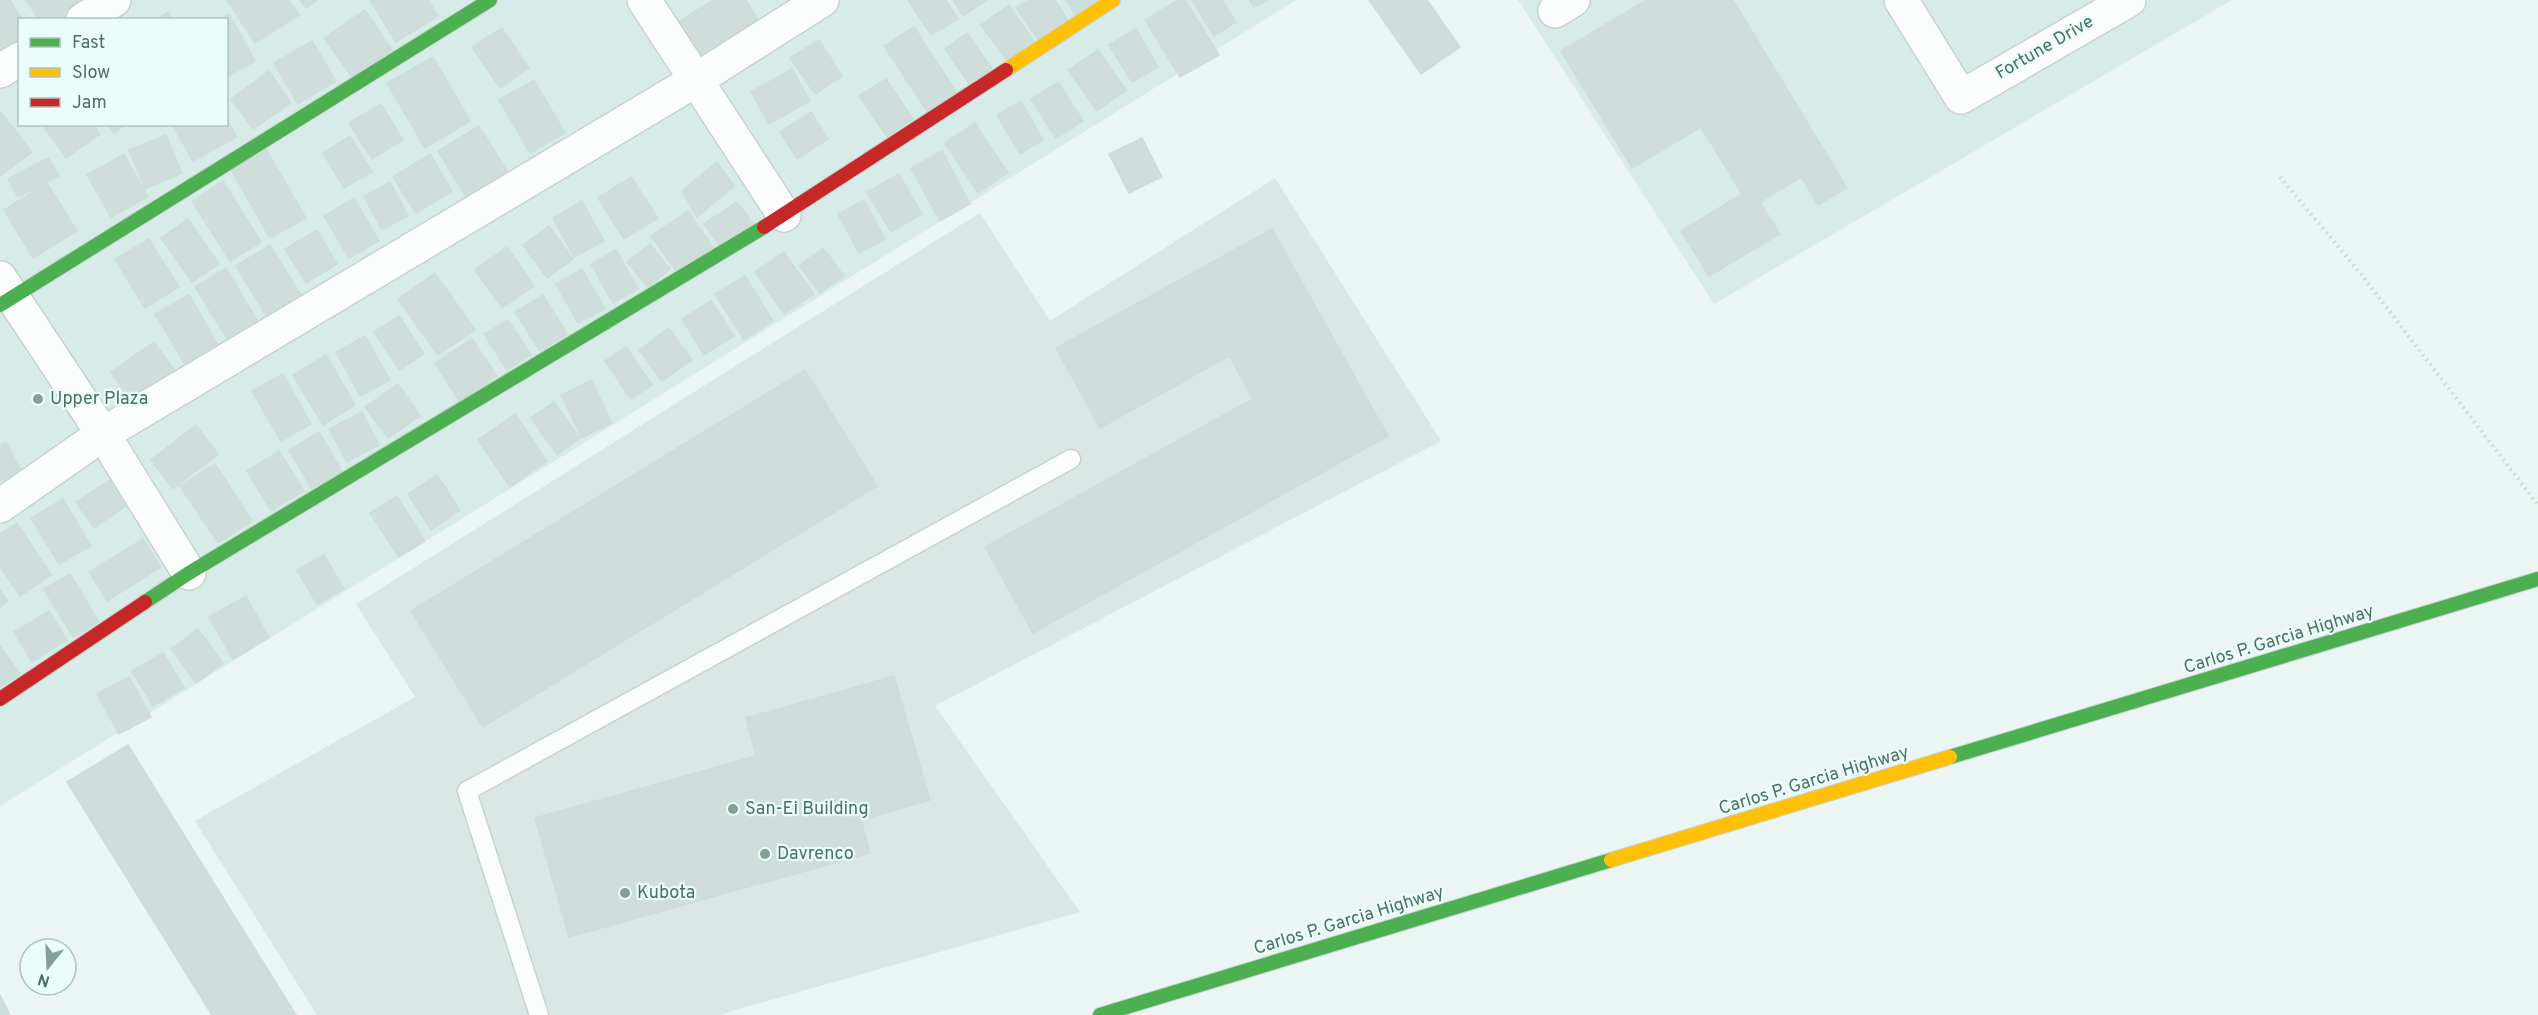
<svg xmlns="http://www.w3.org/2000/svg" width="2538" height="1015" font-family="Overpass,sans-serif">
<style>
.residential{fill:#d7ece8;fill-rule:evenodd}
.industrial{fill:#dbe7e5}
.building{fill:#d0dedb;stroke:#cddeda;stroke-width:1.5}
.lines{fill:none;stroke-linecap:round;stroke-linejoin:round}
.lane-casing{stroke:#c6d2d0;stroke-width:21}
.street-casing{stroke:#c6d2d0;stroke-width:36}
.fast-casing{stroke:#c6d2d0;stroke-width:16}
.slow-casing{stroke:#c6d2d0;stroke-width:16}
.jam-casing{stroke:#c6d2d0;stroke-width:16}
.path{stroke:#cbd6d3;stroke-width:4;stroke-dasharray:1.5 4.5;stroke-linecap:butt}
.lane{stroke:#fcfefd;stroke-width:18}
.street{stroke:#fcfefd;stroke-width:33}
.fast{stroke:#4caf50;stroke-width:14}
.slow{stroke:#ffc107;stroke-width:14}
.jam{stroke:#c62828;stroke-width:14}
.poi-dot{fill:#849f96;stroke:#ebfdfb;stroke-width:2}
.labels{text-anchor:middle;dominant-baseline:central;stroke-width:4.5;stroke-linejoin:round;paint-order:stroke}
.street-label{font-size:18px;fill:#4d7064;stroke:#ebfdfb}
.poi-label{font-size:18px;fill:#4d7064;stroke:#ebfdfb;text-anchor:start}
</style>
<rect width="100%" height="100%" fill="#eaf5f4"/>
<g class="residential">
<path d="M0,0H1296L0,806ZM20,20H226V124H20Z"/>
<polygon points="1518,0 2232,0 1714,304"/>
</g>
<polygon class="industrial" points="1275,178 1441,441 935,706 1080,912 718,1015 317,1015 195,821 415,697 356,604 980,213 1050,321"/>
<g class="building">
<polygon points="0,0 10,0 22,20 20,20 20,40 0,52"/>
<polygon points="26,0 88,0 89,1 61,20 39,20"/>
<polygon points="227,0 289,0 299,15 255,43"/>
<polygon points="300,0 317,0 306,8"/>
<polygon points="370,0 428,0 438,16 396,42"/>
<polygon points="713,0 746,0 759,22 699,61 675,24"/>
<polygon points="908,0 946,0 958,19 931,35"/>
<polygon points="953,0 987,0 963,16"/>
<polygon points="1029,0 1055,0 1071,24 1041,44 1016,8"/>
<polygon points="1066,0 1108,0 1078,19"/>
<polygon points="1178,0 1185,0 1219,55 1180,77 1145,20"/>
<polygon points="1192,0 1222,0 1236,22 1214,36"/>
<polygon points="1250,0 1268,0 1254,7"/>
<polygon points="1369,0 1427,0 1460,47 1421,74"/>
<polygon points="1646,0 1733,0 1847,188 1818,205 1801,177 1760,202 1780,234 1709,276 1681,231 1742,194 1701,127 1632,168 1561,51"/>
<polygon points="1009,5 1037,45 1010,65 981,25"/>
<polygon points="365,10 392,50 352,77 324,38"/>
<polygon points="168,12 172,20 155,20"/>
<polygon points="229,14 255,61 226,77 226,20 219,20"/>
<polygon points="914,27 960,98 931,117 884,46"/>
<polygon points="502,28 529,68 500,88 472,47"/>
<polygon points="1136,29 1158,67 1132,82 1109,45"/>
<polygon points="967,33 992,69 970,85 945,49"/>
<polygon points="819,40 842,76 815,94 790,58"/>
<polygon points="312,41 336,81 298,104 274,63"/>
<polygon points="1098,50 1126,90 1097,111 1068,70"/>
<polygon points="433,57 470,121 425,148 387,83"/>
<polygon points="792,69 810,101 769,124 751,92"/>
<polygon points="269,71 291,103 253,129 231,99"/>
<polygon points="886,79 913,119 887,137 859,96"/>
<polygon points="534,80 565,133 530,153 499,100"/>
<polygon points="1058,82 1083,121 1056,138 1031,99"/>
<polygon points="1021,101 1043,140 1020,154 997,115"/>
<polygon points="381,104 403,140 372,159 349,123"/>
<polygon points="0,111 32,152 0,176"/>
<polygon points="811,112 828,139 797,159 780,132"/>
<polygon points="226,118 237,137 193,161 172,124 226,124"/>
<polygon points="975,123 1008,173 978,193 945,143"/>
<polygon points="42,124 93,124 100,134 66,158"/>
<polygon points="107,124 126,124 114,133"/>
<polygon points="479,126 508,173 466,197 438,151"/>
<polygon points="166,135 182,173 145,189 129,150"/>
<polygon points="350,136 372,172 344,188 323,153"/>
<polygon points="1142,138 1162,177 1129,193 1109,154"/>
<polygon points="264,146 306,218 270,238 229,166"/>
<polygon points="942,151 970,204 940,221 911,168"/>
<polygon points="124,154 148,197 111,217 87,175"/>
<polygon points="430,154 452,191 416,213 393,177"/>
<polygon points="48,158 59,176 18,197 8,179"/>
<polygon points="717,162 734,186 697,217 682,191"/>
<polygon points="899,174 922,214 891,232 867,192"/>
<polygon points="631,177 658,218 624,239 598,198"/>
<polygon points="223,181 261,242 230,261 192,201"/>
<polygon points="390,182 408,216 382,230 364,196"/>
<polygon points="47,183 77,231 33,258 4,210"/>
<polygon points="354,198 379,241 349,258 324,216"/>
<polygon points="864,200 885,239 859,253 838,214"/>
<polygon points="582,201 604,241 574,257 553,218"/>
<polygon points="737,202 754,225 721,248 704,224"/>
<polygon points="688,211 714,249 678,274 651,236"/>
<polygon points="188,219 219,264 192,282 161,238"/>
<polygon points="549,226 573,259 547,278 523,245"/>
<polygon points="1272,229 1388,436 1033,633 985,547 1253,399 1229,356 1100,428 1056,348"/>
<polygon points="317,230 337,264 306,283 285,249"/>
<polygon points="149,239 179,287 145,308 115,259"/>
<polygon points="650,244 670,269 648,287 627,262"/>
<polygon points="270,245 302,297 267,317 236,266"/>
<polygon points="507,247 534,286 502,308 475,270"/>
<polygon points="823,248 844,276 820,293 799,266"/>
<polygon points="616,250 638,289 613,303 591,264"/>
<polygon points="784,252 814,294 784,314 755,272"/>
<polygon points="226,268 260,325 230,343 195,287"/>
<polygon points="582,269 605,309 578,323 556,284"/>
<polygon points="435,273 475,330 438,355 398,299"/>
<polygon points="745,276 773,321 744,340 715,294"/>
<polygon points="189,295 222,352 189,371 155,314"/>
<polygon points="543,295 567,334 540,351 515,312"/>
<polygon points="711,301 734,336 704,355 682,319"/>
<polygon points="399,316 424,354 399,370 374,332"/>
<polygon points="508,320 531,355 507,370 484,334"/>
<polygon points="669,328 692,360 662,381 639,350"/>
<polygon points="365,336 390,380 360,396 336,352"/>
<polygon points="472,339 497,376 459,401 435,363"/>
<polygon points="154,342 177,374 133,404 111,372"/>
<polygon points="626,347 652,385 631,399 605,361"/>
<polygon points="326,355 355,405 323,425 293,375"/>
<polygon points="805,370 877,486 483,727 411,611"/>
<polygon points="283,374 311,424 281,441 252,391"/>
<polygon points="591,380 612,423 582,438 561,395"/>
<polygon points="398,384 420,416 388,438 365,407"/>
<polygon points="554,402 580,438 557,455 531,418"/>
<polygon points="362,412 379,445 347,462 329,429"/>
<polygon points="515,414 547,461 510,487 478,440"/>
<polygon points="196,425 218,454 173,489 151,460"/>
<polygon points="319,432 342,471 312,489 289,450"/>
<polygon points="6,442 21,471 0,481 0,445"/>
<polygon points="279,451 304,491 271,511 247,471"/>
<polygon points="215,464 252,521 218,543 180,486"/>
<polygon points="437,475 460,510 431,530 408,494"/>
<polygon points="110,480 127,505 94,528 76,502"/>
<polygon points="397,496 425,541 399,557 370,513"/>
<polygon points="63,499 91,546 59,564 31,518"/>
<polygon points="17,523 51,575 20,596 0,567 0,534"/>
<polygon points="143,539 161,567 107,601 89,572"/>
<polygon points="324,555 344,589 317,604 297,570"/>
<polygon points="70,574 99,622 73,637 44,589"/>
<polygon points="0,590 8,601 0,607"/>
<polygon points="246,596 269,638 233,659 209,617"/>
<polygon points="49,611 67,640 32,662 14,632"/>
<polygon points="198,629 223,663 196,683 171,649"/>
<polygon points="0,646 20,674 0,687"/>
<polygon points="163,653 184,688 153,706 132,671"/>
<polygon points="894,676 930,800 861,820 870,853 569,937 535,818 756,756 746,718"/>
<polygon points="129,677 151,717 119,734 97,694"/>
<polygon points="128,745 296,1015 212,1015 67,782"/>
<polygon points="0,995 10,1015 0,1015"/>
</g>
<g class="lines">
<g class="lane-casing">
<polyline id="lane" points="539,1015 467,791 1071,459"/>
</g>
<g class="street-casing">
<g id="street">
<polyline points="644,0 784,215"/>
<polyline points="1901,0 1961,97 2129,0"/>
<polyline points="1555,11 1573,0"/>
<polyline points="83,20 114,0"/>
<polyline points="0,71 20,59"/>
<polyline points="0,278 103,434 189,573"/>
<polyline points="0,506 103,434 696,80 822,0"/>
</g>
</g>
<g class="fast-casing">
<g id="fast">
<polyline points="0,305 490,0"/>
<polyline points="145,602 189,573 764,227"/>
<polyline points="1950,757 2538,579"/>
<polyline points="1100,1015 1611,860"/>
</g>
</g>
<g class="slow-casing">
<g id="slow">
<polyline points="1006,70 1113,0"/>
<polyline points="1611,860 1950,757"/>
</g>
</g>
<g class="jam-casing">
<g id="jam">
<polyline points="764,227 1006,70"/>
<polyline points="0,699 145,602"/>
</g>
</g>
<polyline class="path" points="2280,177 2361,274 2538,505"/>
<use href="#lane" class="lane"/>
<use href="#street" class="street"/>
<use href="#fast" class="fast"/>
<use href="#slow" class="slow"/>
<use href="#jam" class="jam"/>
</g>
<g class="poi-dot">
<circle cx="38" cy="399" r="6"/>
<circle cx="733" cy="809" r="6"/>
<circle cx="765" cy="854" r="6"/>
<circle cx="625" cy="893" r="6"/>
</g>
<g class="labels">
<g class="street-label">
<text transform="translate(2045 48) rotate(-30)">Fortune Drive</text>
<text transform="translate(2279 640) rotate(-17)">Carlos P. Garcia Highway</text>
<text transform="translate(1814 781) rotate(-17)">Carlos P. Garcia Highway</text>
<text transform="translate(1349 921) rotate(-17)">Carlos P. Garcia Highway</text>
</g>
<g class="poi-label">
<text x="50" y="399">Upper Plaza</text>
<text x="745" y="809">San-Ei Building</text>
<text x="777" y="854">Davrenco</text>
<text x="637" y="893">Kubota</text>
</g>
</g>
<rect x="18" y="18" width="210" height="108" fill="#ebfdfb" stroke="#acc5bf" stroke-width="1.5"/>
<rect x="30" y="38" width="30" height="9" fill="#4caf50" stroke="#acc5bf" stroke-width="1.5"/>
<text x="72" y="48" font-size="18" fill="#4d7064">Fast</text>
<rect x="30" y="68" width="30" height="9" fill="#ffc107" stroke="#acc5bf" stroke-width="1.5"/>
<text x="72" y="78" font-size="18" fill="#4d7064">Slow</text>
<rect x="30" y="98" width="30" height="9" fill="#c62828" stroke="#acc5bf" stroke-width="1.5"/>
<text x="72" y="108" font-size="18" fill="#4d7064">Jam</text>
<g transform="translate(48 967) rotate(198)"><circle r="28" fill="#ebfdfb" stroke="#acc5bf" stroke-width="1.5"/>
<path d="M0-4.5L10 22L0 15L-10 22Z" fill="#849f96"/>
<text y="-9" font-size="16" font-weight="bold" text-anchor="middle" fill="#4d7064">N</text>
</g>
</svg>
